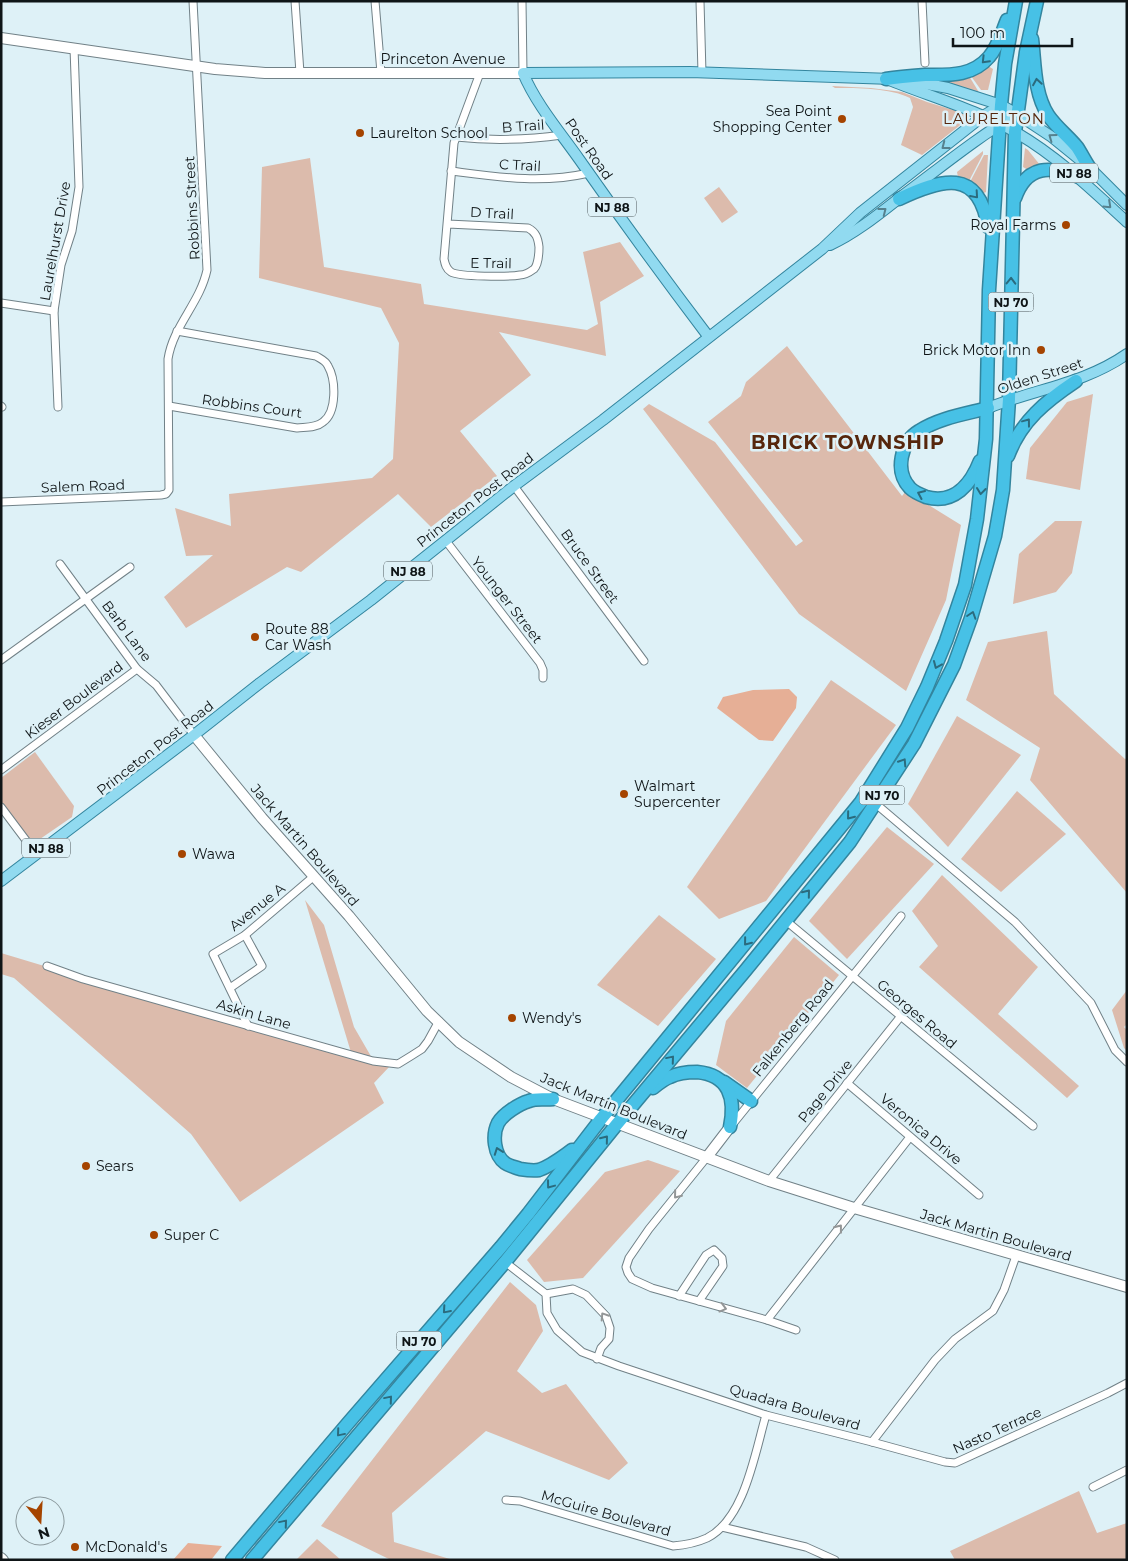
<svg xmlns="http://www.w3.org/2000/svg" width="1128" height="1561" font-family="Montserrat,sans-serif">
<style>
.green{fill:#dcbbac}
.water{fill:#e6af96}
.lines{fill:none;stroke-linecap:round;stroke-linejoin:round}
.street-casing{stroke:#718187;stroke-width:9}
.secondary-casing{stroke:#718187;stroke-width:12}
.primary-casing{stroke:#33859e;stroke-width:12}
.highway-casing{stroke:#33859e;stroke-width:15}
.street{stroke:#fff;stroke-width:7}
.secondary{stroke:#fff;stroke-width:10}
.primary{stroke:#91daf0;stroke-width:10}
.highway{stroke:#47c1e6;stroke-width:12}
.oneway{stroke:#2b6b7e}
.oneway2{stroke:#56818e}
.oneway3{stroke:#939697}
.poi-dot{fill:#a54400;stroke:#def1f7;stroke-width:2}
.labels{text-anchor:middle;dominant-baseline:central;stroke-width:5;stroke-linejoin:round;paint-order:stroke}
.shield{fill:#def1f7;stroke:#4d575a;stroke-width:1}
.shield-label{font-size:12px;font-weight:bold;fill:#0f1517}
.street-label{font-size:14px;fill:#0f1517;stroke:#def1f7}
.poi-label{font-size:14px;fill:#0f1517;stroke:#def1f7;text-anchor:start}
.neighbourhood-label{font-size:15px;letter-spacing:1px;fill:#56260c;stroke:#def1f7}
.district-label{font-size:19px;font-weight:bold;letter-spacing:1px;fill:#56260c;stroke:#def1f7}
</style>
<rect width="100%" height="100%" fill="#def1f7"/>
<g class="green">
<polygon points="988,66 993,69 988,90 981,90 971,76"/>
<polygon points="969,76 980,94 943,82 943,80"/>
<path d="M832,86L871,88L902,92L927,102L960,112L968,117L959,126L922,155L901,145L913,107L910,98C890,88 857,88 835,88Z"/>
<polygon points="1025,148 1028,150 1040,165 1028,170 1023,167"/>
<polygon points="983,151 983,154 969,181 958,177 957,172"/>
<polygon points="984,155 988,155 986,192 982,194 970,182"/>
<polygon points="310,158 324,267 421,284 424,304 587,330 598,324 583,252 620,242 644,276 600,302 606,356 499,332 531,375 460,431 497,476 431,527 398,494 301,572 287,567 186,628 164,597 213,555 186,556 175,508 231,526 229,494 372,478 393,459 399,343 381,308 259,278 262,167"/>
<polygon points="719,187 738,212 722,223 704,198"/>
<polygon points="787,346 902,496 906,491 961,525 946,600 906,691 799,614 643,409 649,404 715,442 796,546 803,541 708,422 741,396 746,382"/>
<polygon points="1093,394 1080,490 1026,479 1030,448 1067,402"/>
<polygon points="1055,521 1082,521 1072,573 1056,592 1013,604 1019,554"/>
<polygon points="1047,631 1054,694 1125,759 1127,758 1127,893 1030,780 1040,748 966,700 988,642"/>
<polygon points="831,680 896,725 766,901 719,919 687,887"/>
<polygon points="957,716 1021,755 948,847 908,804"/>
<polygon points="35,752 74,806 72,817 40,839 29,838 1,801 1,778"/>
<polygon points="1017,791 1066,834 1001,892 961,859"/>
<polygon points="887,827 934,864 847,959 809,921"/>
<polygon points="942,875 1038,967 998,1014 1079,1086 1067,1098 919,967 938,946 912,911"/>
<polygon points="305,900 324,925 354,1027 376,1065 390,1066 374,1083 384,1103 240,1202 191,1134 14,978 1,974 1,953 353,1059"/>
<polygon points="659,915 716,959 658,1026 597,985"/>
<polygon points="794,937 839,975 747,1088 716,1065 726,1021"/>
<polygon points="1127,990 1127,1024 1124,1027 1127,1030 1127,1051 1124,1048 1112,1010"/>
<polygon points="648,1160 680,1171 583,1278 544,1282 527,1260 605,1172"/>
<polygon points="510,1282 536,1305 543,1331 517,1371 542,1393 566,1384 628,1463 609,1480 486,1431 392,1513 394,1542 453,1560 391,1560 321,1526"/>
<polygon points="1079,1491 1097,1533 1127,1523 1127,1560 955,1560 950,1551"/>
<polygon points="317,1539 341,1560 296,1560"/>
</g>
<g class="water">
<polygon points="789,689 797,697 796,708 773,741 759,740 717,708 723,697 753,690"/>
<polygon points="188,1543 222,1546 211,1560 173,1560"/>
</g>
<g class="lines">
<g class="street-casing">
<g id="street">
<polyline points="295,1 300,73"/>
<polyline points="375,1 381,73"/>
<polyline points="522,1 523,73"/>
<polyline points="700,1 702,73"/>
<polyline points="922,1 925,63"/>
<path d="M456,137C492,141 526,140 562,135"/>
<path d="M451,171C498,177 541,184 589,173"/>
<path d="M448,224L528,228C536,232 538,238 539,247C539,253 538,265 534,269C530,272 524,275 520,275C509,277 459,277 451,272C446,269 445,264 444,259L454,143L480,73"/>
<polyline points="1,303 54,311"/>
<polyline points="1,406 2,407"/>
<path d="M169,406L297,428C306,427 316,428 323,422C337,412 336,380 328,366C326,361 321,359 316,356L177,331"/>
<polyline points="58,407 54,311 61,265 72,231 79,187 74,48"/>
<polyline points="514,486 644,661"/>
<path d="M1,502L161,495L166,494L169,490L168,359C173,326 200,303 207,270L193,1"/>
<polyline points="446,541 540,663 543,670 543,678"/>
<polyline points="60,564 137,669 156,685 194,735"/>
<polyline points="1,660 130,567"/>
<polyline points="1,770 137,669"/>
<polyline points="876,804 1015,922 1091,1003 1115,1050 1127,1062"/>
<polyline points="1,807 37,855"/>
<polyline points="785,920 1033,1126"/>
<polyline points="47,966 83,979 373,1061 398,1064 411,1056 422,1049 428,1041 439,1021"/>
<polyline points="230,988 262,966 245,935"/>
<polyline points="248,1026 213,954 245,935 313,877"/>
<polyline points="847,1083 979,1195"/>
<polyline points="732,1125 901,916"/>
<polyline points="707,1157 649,1229 629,1258 626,1267 628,1273 632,1279 652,1288 767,1320 910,1137"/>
<polyline points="769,1181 901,1016"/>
<polyline points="505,1262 546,1294 547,1313 557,1330 582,1352 619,1366 766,1415 872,1442 935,1360 955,1339 993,1311 1004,1290 1016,1256"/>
<polyline points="546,1294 573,1289 586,1295 606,1316 610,1328 609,1339 601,1348 597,1359"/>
<polyline points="679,1296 706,1255 714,1250 722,1258 723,1266 699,1301"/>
<polyline points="767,1320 796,1330"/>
<polyline points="872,1442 945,1462 955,1463 1108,1393 1127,1383"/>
<polyline points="1093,1487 1127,1470"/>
<path d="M506,1500L520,1501L673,1546C685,1545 696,1543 707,1538C745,1519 755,1452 766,1415"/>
<polyline points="722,1527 806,1547 835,1560"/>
</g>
</g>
<g class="secondary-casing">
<g id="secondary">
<polyline points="1,38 215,69 265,73 523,73"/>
<polyline points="194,735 262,818 349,916 427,1011 459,1042 511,1077 553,1099 769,1181 854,1208 1127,1287"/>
<polyline points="707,1157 730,1127"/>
<polyline points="1,1558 3,1560"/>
</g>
</g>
<g class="primary-casing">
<g id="primary">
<path d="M887,79C931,97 976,109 1017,133C1058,157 1092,190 1127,222"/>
<polyline points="906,80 948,88 1001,105 1017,114 1052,137 1089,167 1127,205"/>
<path d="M830,245C856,233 879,214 902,196C940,168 976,138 1017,114"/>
<path d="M708,336C664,278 621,219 579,159C560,132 536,104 523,73L690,72L892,79"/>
<path d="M988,408C1035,389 1084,384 1127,354"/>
<polyline points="1,881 194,735 260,683 371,600 514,486 603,420 822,249 860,213 983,116 1001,105"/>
</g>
</g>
<g class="highway-casing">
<g id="highway">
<path d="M1032,39C1035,64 1034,93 1048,115C1056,127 1068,136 1077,147C1081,153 1085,161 1089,167"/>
<path d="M886,79C899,77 912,76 925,75C948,75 972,77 989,57C998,47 1002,32 1007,20"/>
<path d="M1015,198C1027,164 1051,166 1079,177"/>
<path d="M899,199C941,179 979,167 988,227"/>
<path d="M1008,456C1021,421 1046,401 1076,381"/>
<path d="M980,461C971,484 954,505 926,497C921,495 914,492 910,488C894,471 901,442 919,431C939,418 965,414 988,408"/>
<polyline points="724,1082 751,1101"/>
<path d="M653,1088C658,1084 664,1079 670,1077C678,1073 688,1072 697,1072C729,1075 736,1098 730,1127"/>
<path d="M553,1099C545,1100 536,1098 529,1101C519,1104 503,1114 498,1123C492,1135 494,1155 505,1163C509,1166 515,1167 520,1169C526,1170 533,1171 539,1170C551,1166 562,1157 572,1150"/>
<polyline points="232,1560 349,1422 501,1247 528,1214 601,1119 861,802 907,728 927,687 946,641 965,585 977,519 986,439 989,290 1001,105 1005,64 1016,1"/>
<polyline points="252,1560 505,1262 617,1124 745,971 850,842 914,744 954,665 971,618 995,536 1003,490 1009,399 1015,132 1026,52 1037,1"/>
</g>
</g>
<use href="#street" class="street"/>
<use href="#secondary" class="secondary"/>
<use href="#primary" class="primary"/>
<use href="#highway" class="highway"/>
</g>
<defs><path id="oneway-chevron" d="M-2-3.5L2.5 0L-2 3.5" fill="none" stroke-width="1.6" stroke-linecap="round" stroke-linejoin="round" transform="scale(1.25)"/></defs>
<g class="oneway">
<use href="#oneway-chevron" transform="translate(985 60) rotate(134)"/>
<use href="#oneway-chevron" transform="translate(1037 82) rotate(-99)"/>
<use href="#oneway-chevron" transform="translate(975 195) rotate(49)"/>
<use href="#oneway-chevron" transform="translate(1011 281) rotate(-89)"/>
<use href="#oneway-chevron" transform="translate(1027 422) rotate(-53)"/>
<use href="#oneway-chevron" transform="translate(981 491) rotate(97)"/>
<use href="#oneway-chevron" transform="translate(921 494) rotate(-156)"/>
<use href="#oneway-chevron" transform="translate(972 615) rotate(-72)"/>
<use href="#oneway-chevron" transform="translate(937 665) rotate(113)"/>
<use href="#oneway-chevron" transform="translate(903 762) rotate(-57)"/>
<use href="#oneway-chevron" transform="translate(850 816) rotate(129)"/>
<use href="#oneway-chevron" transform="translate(807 893) rotate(-51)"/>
<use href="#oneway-chevron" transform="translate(747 942) rotate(129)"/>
<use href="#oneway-chevron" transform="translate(671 1059) rotate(-50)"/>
<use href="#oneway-chevron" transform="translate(605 1139) rotate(-51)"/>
<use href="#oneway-chevron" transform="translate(498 1151) rotate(-110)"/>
<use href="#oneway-chevron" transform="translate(550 1185) rotate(127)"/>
<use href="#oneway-chevron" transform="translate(446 1310) rotate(131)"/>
<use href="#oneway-chevron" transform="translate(389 1399) rotate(-50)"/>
<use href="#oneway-chevron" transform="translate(340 1433) rotate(130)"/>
<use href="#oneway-chevron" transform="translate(284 1523) rotate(-50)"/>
</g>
<g class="oneway2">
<use href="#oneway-chevron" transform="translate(1052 137) rotate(-144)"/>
<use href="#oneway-chevron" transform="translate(945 146) rotate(142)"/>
<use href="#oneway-chevron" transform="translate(1108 205) rotate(43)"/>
<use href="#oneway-chevron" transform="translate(883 211) rotate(-38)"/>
</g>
<g class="oneway3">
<use href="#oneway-chevron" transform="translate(677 1195) rotate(129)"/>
<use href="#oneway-chevron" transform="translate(839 1228) rotate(-52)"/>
<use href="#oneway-chevron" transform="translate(723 1308) rotate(15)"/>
<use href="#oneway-chevron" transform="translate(604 1316) rotate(-123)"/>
</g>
<g class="poi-dot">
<circle cx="842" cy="119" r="5"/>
<circle cx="360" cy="133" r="5"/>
<circle cx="1066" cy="225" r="5"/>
<circle cx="1041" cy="350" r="5"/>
<circle cx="255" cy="637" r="5"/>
<circle cx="624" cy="794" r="5"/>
<circle cx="182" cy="854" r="5"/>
<circle cx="512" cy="1018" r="5"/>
<circle cx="86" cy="1166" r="5"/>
<circle cx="154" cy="1235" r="5"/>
<circle cx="75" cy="1547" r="5"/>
</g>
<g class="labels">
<g class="shield">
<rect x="1050" y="163.5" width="48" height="19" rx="4"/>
<rect x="588" y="197.5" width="48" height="19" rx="4"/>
<rect x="988.5" y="292.5" width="45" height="19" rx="4"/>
<rect x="384" y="561.5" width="48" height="19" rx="4"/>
<rect x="859.5" y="785.5" width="45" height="19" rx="4"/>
<rect x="22" y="838.5" width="48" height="19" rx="4"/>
<rect x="396.5" y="1331.5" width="45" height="19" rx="4"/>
</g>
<g class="shield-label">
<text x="1074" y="173">NJ 88</text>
<text x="612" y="207">NJ 88</text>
<text x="1011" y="302">NJ 70</text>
<text x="408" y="571">NJ 88</text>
<text x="882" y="795">NJ 70</text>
<text x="46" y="848">NJ 88</text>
<text x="419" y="1341">NJ 70</text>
</g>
<g class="street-label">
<text x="443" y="59">Princeton Avenue</text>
<text transform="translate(523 126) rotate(-4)">B Trail</text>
<text transform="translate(589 149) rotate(55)">Post Road</text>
<text transform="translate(520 165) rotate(3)">C Trail</text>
<text transform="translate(192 208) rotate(-93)">Robbins Street</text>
<text transform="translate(492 213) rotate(3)">D Trail</text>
<text transform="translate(55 241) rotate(-80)">Laurelhurst Drive</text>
<text transform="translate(491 263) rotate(1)">E Trail</text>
<text transform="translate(1040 376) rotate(-18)">Olden Street</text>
<text transform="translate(252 406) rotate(8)">Robbins Court</text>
<text transform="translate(83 486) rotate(-2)">Salem Road</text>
<text transform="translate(475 500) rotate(-38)">Princeton Post Road</text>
<text transform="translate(590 566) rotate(54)">Bruce Street</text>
<text transform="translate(507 600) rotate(52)">Younger Street</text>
<text transform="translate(127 631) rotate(53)">Barb Lane</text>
<text transform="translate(74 700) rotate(-37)">Kieser Boulevard</text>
<text transform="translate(155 748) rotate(-38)">Princeton Post Road</text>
<text transform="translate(305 845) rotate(49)">Jack Martin Boulevard</text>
<text transform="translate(257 907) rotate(-39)">Avenue A</text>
<text transform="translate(254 1014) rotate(16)">Askin Lane</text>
<text transform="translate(917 1014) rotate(40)">Georges Road</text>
<text transform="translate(793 1028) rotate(-51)">Falkenberg Road</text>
<text transform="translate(825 1091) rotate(-51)">Page Drive</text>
<text transform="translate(614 1106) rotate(22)">Jack Martin Boulevard</text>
<text transform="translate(921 1129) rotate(40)">Veronica Drive</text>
<text transform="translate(996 1235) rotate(16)">Jack Martin Boulevard</text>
<text transform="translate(795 1407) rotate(16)">Quadara Boulevard</text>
<text transform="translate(997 1430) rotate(-24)">Nasto Terrace</text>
<text transform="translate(606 1513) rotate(16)">McGuire Boulevard</text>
</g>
<g class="poi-label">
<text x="832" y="111" text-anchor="end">Sea Point<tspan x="832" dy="16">Shopping Center</tspan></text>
<text x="370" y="133">Laurelton School</text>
<text x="1056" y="225" text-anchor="end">Royal Farms</text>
<text x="1031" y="350" text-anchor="end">Brick Motor Inn</text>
<text x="265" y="629">Route 88<tspan x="265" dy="16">Car Wash</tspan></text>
<text x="634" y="786">Walmart<tspan x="634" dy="16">Supercenter</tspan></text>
<text x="192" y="854">Wawa</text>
<text x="522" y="1018">Wendy's</text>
<text x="96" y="1166">Sears</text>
<text x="164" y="1235">Super C</text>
<text x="85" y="1547">McDonald's</text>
</g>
<g class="neighbourhood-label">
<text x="994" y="118">LAURELTON</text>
</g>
<g class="district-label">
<text x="848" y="442">BRICK TOWNSHIP</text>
</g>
</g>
<rect width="1128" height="1561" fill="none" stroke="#0f1517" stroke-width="5"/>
<g transform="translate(40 1521) rotate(162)"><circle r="24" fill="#def1f7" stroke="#8b999d"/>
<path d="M0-4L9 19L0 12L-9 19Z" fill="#a54400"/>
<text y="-8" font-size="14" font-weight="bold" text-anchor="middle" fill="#0f1517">N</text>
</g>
<path d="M953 38v8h119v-8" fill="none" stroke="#0f1517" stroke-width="2.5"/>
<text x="960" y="38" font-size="15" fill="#0f1517" stroke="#def1f7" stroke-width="4" paint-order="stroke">100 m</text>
</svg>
